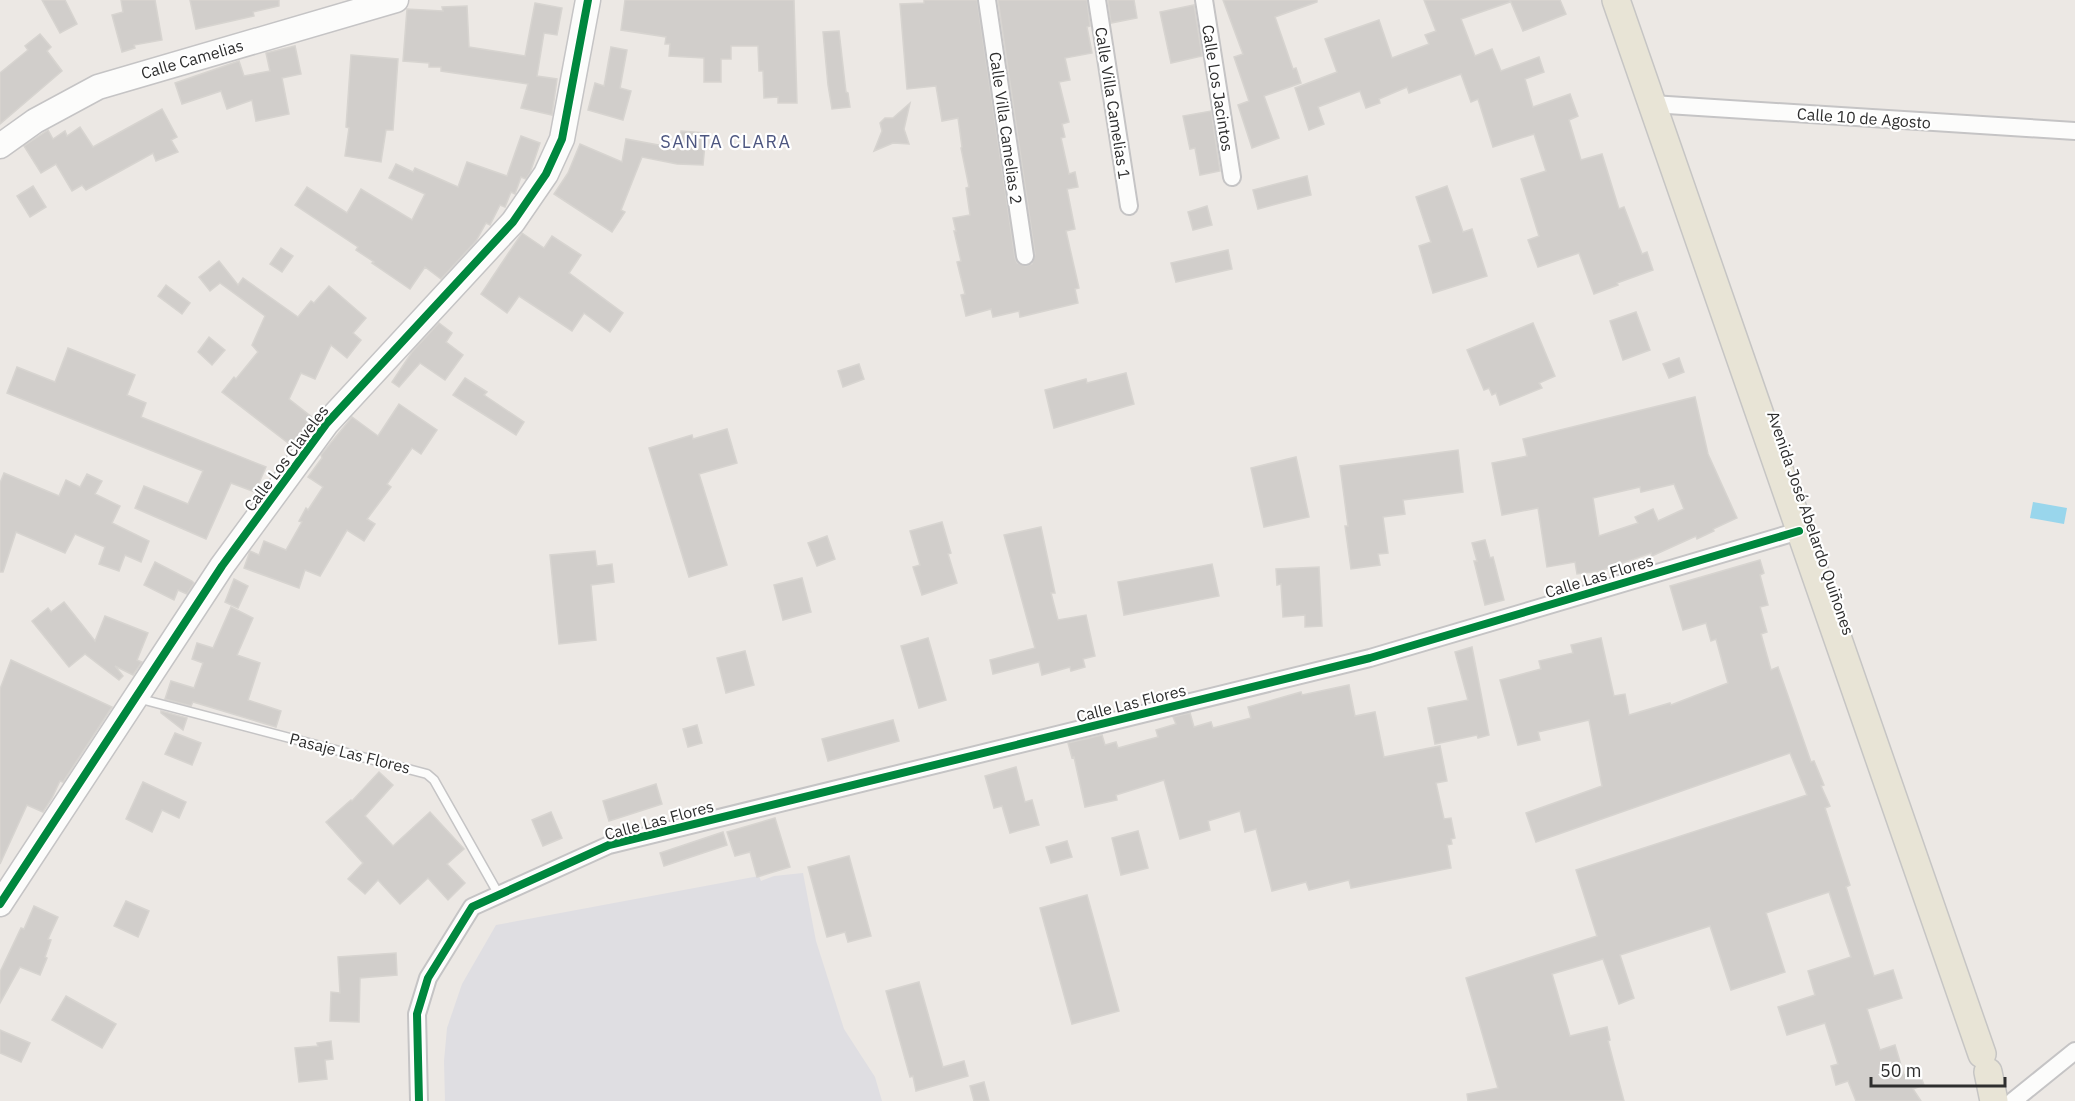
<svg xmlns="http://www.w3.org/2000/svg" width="2075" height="1101" font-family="'IBM Plex Sans',sans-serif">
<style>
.airport{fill:#dfdee2}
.water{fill:#99d6ec}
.building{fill:#d1cecb;stroke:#d7d4d0;stroke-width:1.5;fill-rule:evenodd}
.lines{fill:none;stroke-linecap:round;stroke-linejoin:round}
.lane-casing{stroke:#c5c4c5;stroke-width:11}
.street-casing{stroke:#c5c4c5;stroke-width:20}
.secondary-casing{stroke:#c5c4c5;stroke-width:27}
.primary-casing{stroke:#c6c5c4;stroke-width:30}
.lane{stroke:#fcfcfb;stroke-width:8}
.street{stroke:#fcfcfb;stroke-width:16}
.secondary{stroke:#fcfcfb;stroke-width:24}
.primary{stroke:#e8e4d6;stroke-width:27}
.cycleway-casing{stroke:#fff;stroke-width:11}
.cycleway{stroke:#00873e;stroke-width:8}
.labels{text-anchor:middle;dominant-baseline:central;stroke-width:4.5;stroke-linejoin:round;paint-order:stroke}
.street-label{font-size:16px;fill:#2e2e2e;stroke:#fff}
.neighbourhood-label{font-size:18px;letter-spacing:1.5px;fill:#4d5680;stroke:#fff}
</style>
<rect width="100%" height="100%" fill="#ece8e4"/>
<polygon class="airport" points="803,873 816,941 844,1029 875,1077 882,1101 445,1101 444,1061 447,1028 462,984 496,925 732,881 759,876 761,881 774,876"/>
<polygon class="water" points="2033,502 2067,508 2064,524 2030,518"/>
<g class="building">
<polygon points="42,0 65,0 77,24 60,33"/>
<polygon points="121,0 155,0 162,40 134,45 135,48 122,52 112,15 123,12"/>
<polygon points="190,0 279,0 279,6 253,12 254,16 196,29"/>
<polygon points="625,0 794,0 797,103 778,103 778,97 764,98 763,71 759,71 758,46 731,46 731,59 721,59 721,82 704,82 704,58 669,56 670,44 665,44 666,37 621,30"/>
<polygon points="924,0 977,0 1015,258 1017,263 1026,266 1032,264 1035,254 998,0 1087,0 1090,26 1087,27 1092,53 1065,58 1070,80 1059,82 1069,122 1062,124 1065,137 1061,138 1069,174 1075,172 1078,187 1067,189 1075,229 1066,231 1079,288 1075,289 1078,303 1020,317 1019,311 993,317 991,309 966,316 961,295 965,294 957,262 961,261 954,231 956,231 953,218 970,215 966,188 969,187 961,148 962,147 958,118 942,121 936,86 907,89 900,4 924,3"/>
<polygon points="1108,0 1134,0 1137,18 1111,23"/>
<polygon points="1223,0 1317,0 1317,2 1275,17 1293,69 1296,68 1301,83 1264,96 1279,138 1252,148 1238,105 1249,101 1234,57 1243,54"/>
<polygon points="1424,0 1509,0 1510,2 1461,19 1475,56 1492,49 1501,71 1539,57 1544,72 1525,79 1533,107 1570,94 1578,116 1569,120 1581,160 1602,154 1619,209 1624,207 1642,254 1647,252 1653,270 1617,283 1618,285 1594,294 1579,253 1538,267 1528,240 1539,236 1521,179 1546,171 1534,134 1493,147 1478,99 1471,102 1461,74 1409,93 1407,87 1379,99 1380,103 1366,108 1360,91 1318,107 1324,124 1309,130 1295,88 1337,72 1325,39 1379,20 1392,58 1429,44 1425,35 1436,31"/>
<polygon points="1510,0 1560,0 1566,14 1523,31"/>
<polygon points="535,3 562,8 557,35 544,33 537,76 557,79 552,115 521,108 528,84 441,71 441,67 429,67 429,63 403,61 407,9 443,11 442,7 467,6 469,47 525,56"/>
<polygon points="1194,5 1202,56 1171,63 1160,12"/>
<polygon points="839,31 846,92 848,93 850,107 832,109 828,85 823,32"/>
<polygon points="40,34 51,47 47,51 62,71 0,124 0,73 28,50 25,46"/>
<polygon points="295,46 301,74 282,78 289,114 256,121 252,100 227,109 221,91 182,104 175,83 239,61 244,76 270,71 266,53"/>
<polygon points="611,47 627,50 620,88 631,91 623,120 588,110 595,83 604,86"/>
<polygon points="351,55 398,59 393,130 386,130 381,162 345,156 349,128 346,127"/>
<polygon points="910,103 904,129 909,144 893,143 874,151 882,131 880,123 885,118 893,118"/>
<polygon points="162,109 177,137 171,140 178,152 156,161 153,153 86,190 82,185 72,191 56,164 41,173 24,146 48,130 53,139 65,131 67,136 80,127 93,147"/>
<polygon points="1211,111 1220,171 1200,175 1195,148 1190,149 1183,116"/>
<polygon points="681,131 706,133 703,165 677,164 642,157 621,210 625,212 612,232 554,194 568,173 580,144 622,162 626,139 680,149"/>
<polygon points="521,136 540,143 530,173 526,179 521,177 515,194 511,192 505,207 500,205 490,225 486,223 476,241 441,279 425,267 410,289 372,263 374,262 356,250 358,247 295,205 307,187 347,213 361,189 412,220 425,194 389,178 396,164 413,172 415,168 458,187 467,162 507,176"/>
<polygon points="1307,176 1311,195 1258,209 1253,190"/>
<polygon points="33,186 46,207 30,217 17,196"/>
<polygon points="1447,186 1463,232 1472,229 1487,276 1433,293 1419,246 1431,242 1416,197"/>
<polygon points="1207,206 1212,225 1193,230 1188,212"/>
<polygon points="522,233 544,248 552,236 581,255 569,273 623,313 610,332 584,313 572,331 519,296 507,313 481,294"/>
<polygon points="281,248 293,256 282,272 270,264"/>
<polygon points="1228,250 1232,269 1176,282 1171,263"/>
<polygon points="219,261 238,285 243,278 298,317 311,301 314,303 329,286 366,318 353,333 361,340 347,358 331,345 315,379 301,373 289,399 313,418 292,446 222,392 234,377 236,379 258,352 252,345 265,316 220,283 210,291 199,277"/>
<polygon points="166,285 190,303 182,314 158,296"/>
<polygon points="1636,312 1650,350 1623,360 1610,321"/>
<polygon points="439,323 452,333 446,342 463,355 445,380 420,363 399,387 392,382 412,352"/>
<polygon points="1533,323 1555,376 1539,383 1542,388 1500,405 1496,393 1492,395 1489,388 1484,390 1467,350"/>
<polygon points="209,337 225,350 212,365 198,352"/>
<polygon points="68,348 135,375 127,395 146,403 141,417 266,467 255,492 231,483 206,539 135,508 144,486 188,504 203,471 7,393 17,367 55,382"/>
<polygon points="1679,358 1684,372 1669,378 1663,364"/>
<polygon points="859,364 864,379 843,387 838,371"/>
<polygon points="1126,373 1134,404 1054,428 1045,390 1086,379 1087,383"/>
<polygon points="465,378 487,392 484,395 524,422 516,435 453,395"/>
<path d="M1695,397L1708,454L1737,518L1713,529L1714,531L1697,539L1696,536L1652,556L1651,553L1600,571L1577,574L1575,562L1547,567L1538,508L1502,515L1492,463L1527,456L1523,439ZM1674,484L1684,509L1658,521L1653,509L1635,517L1638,523L1599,536L1593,498L1640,487L1641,492Z"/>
<polygon points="399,404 437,430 421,454 412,448 387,484 391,487 367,519 375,524 364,541 347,530 320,576 305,570 299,588 244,568 250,551 259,555 264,541 286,550 302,522 299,521 306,508 308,510 323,487 308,477 322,458 321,455 352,417 378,436"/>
<polygon points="727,429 737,463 699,474 727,565 689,577 649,448 692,435 693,439"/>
<polygon points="1458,450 1463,492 1403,500 1405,514 1383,517 1388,553 1378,554 1380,565 1351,569 1345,526 1348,526 1340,466"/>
<polygon points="1296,457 1309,517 1264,527 1251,468"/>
<polygon points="4,473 59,496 66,480 80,487 87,474 102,481 95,494 120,506 112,523 149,541 141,562 125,555 119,571 99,564 105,547 75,534 65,553 16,532 3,572 0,572 0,483"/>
<polygon points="942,522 951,553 948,554 957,583 922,595 913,567 920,565 910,531"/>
<polygon points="1041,527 1055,593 1051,593 1058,620 1086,615 1095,656 1083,659 1085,667 1071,671 1070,667 1042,675 1039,662 993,674 990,660 1035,648 1004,535"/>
<polygon points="827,536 835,559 817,566 808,543"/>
<polygon points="1485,540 1490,558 1493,557 1504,600 1485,605 1474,561 1477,561 1472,543"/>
<polygon points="595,551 597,566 612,564 614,582 591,585 596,640 559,644 550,555"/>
<polygon points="1760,560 1764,573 1760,575 1768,605 1760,607 1767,632 1761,634 1771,670 1778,667 1811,762 1814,761 1824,785 1821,786 1830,806 1825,808 1850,885 1846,887 1874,976 1893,970 1902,998 1867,1009 1880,1050 1895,1045 1904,1075 1918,1069 1924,1085 1913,1089 1921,1101 1856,1101 1848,1081 1836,1085 1831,1066 1838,1064 1825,1023 1787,1035 1778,1007 1815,995 1808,971 1851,957 1829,892 1766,913 1785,972 1731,990 1710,926 1620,955 1634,998 1619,1004 1603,959 1552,974 1570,1036 1607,1027 1610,1040 1608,1041 1624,1101 1468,1101 1467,1094 1498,1088 1466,978 1597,936 1576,870 1807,795 1790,753 1536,842 1526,813 1602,786 1589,720 1538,732 1540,740 1518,745 1500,680 1541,669 1539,661 1573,653 1571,645 1601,638 1614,696 1625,694 1629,715 1670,703 1671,705 1728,683 1716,639 1711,641 1706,623 1683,630 1670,586"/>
<polygon points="155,562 192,581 194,583 187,594 178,590 174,600 144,585"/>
<polygon points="1212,564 1219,596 1124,615 1118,582"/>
<polygon points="1319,567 1322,626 1305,627 1305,615 1283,617 1281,584 1277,585 1276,569"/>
<polygon points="802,578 811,612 783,620 774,585"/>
<polygon points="234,579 248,586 238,608 225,602"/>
<polygon points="64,602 95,641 105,616 148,633 137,660 142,662 133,675 115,666 123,676 119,680 85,654 69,667 32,621 48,608 51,612"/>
<polygon points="231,607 253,618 237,655 260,663 248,700 281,711 276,727 193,702 191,706 165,699 171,681 194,688 203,663 192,659 197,643 213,648"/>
<polygon points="928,638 946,700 919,708 901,646"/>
<polygon points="1472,647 1489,735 1478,738 1477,735 1435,744 1428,708 1468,700 1455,652"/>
<polygon points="745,651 754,685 726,693 717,658"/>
<polygon points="11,660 112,707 63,782 60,781 52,798 43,812 27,805 0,864 0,689"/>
<polygon points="1349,685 1355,716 1375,712 1384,757 1440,746 1447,781 1436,783 1444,819 1451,818 1455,838 1451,839 1452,844 1447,845 1451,868 1351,888 1349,880 1309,890 1306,882 1272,891 1256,829 1245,832 1240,811 1208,821 1210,830 1180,839 1164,780 1116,795 1117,800 1085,807 1074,757 1072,758 1068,743 1102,735 1105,745 1116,742 1118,748 1158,737 1156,730 1176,724 1173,717 1190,713 1194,727 1211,722 1213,728 1251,718 1248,707 1301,692 1302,695"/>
<polygon points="161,711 187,718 183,730 161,713"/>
<polygon points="893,720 899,741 828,761 822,739"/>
<polygon points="697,725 702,743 688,747 683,729"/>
<polygon points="175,733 201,743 192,765 165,754"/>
<polygon points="1016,767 1025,802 1032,800 1039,825 1010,833 1002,806 994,808 985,776"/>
<polygon points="379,772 393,785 365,816 393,846 430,812 464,849 447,864 465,883 448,900 428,878 400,904 378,880 365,894 348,879 363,863 326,822 351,800 352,801"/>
<polygon points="143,782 186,802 179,818 162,810 152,832 126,819"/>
<polygon points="656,784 662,804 609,821 603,801"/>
<polygon points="551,812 562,838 543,846 532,820"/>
<polygon points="775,818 790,867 757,877 750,852 735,856 727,832"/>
<polygon points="1138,831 1148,868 1121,875 1112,838"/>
<polygon points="723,832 727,845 664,866 660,853"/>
<polygon points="1067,841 1072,857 1051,863 1046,847"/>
<polygon points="849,856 871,936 848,942 845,932 827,937 808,867"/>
<polygon points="1087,895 1119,1011 1072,1024 1040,908"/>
<polygon points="126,901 149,911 138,937 114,926"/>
<polygon points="34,906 58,917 48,939 51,940 45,957 47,958 40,975 20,967 0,1003 0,972 21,928 24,929"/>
<polygon points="396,953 397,975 360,978 359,1022 330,1021 331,992 340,993 338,957"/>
<polygon points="919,982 943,1067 964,1061 968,1076 916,1091 913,1076 910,1077 886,991"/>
<polygon points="66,996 116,1024 102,1048 52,1020"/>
<polygon points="0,1030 30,1043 21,1062 0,1053"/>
<polygon points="331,1041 333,1059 325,1060 327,1079 299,1082 295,1048 318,1046 317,1043"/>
<polygon points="984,1082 989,1101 974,1101 970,1086"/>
</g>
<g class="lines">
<g class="lane-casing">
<polyline id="lane" points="137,698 427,774 434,780 499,895"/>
</g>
<g class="street-casing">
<g id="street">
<polyline points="987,0 1025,256"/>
<polyline points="1097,0 1129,206"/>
<polyline points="1204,0 1232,177"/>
<polyline points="1652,104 2075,131"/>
<polyline points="419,1101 417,1014 428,978 472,907 609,845 1370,658 1799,531"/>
<polyline points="2013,1101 2075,1051"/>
</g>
</g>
<g class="secondary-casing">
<g id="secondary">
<polyline points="0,146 35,121 98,87 396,0"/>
<polyline points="0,904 222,566 327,423 513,222 546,174 562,139 588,0"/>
</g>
</g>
<g class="primary-casing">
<g id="primary">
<polyline points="1616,0 1982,1054"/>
<polyline points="1988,1072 1994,1101"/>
</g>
</g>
<use href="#lane" class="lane"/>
<use href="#street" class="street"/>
<use href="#secondary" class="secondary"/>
<use href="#primary" class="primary"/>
<g class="cycleway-casing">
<g id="cycleway">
<polyline points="0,904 222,566 327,423 513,222 546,174 562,139 588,0"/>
<polyline points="419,1101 417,1014 428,978 472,907 609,845 1370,658 1799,531"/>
</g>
</g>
<use href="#cycleway" class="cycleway"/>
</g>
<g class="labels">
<g class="street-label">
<text transform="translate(192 59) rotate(-16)">Calle Camelias</text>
<text transform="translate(1218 88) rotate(81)">Calle Los Jacintos</text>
<text transform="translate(1113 103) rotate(81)">Calle Villa Camelias 1</text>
<text transform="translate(1864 118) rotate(4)">Calle 10 de Agosto</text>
<text transform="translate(1006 128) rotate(82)">Calle Villa Camelias 2</text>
<text transform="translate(286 458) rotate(-53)">Calle Los Claveles</text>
<text transform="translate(1811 523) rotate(71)">Avenida José Abelardo Quiñones</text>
<text transform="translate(1599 576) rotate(-17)">Calle Las Flores</text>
<text transform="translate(1131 703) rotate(-14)">Calle Las Flores</text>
<text transform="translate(350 753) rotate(14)">Pasaje Las Flores</text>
<text transform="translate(659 820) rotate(-15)">Calle Las Flores</text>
</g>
<g class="neighbourhood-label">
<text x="726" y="141">SANTA CLARA</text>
</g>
</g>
<path d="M1871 1077v9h134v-9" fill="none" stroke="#2e2e2e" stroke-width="3"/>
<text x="1880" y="1077" font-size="18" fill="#2e2e2e" stroke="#ffffff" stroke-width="4.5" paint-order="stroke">50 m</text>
</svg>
